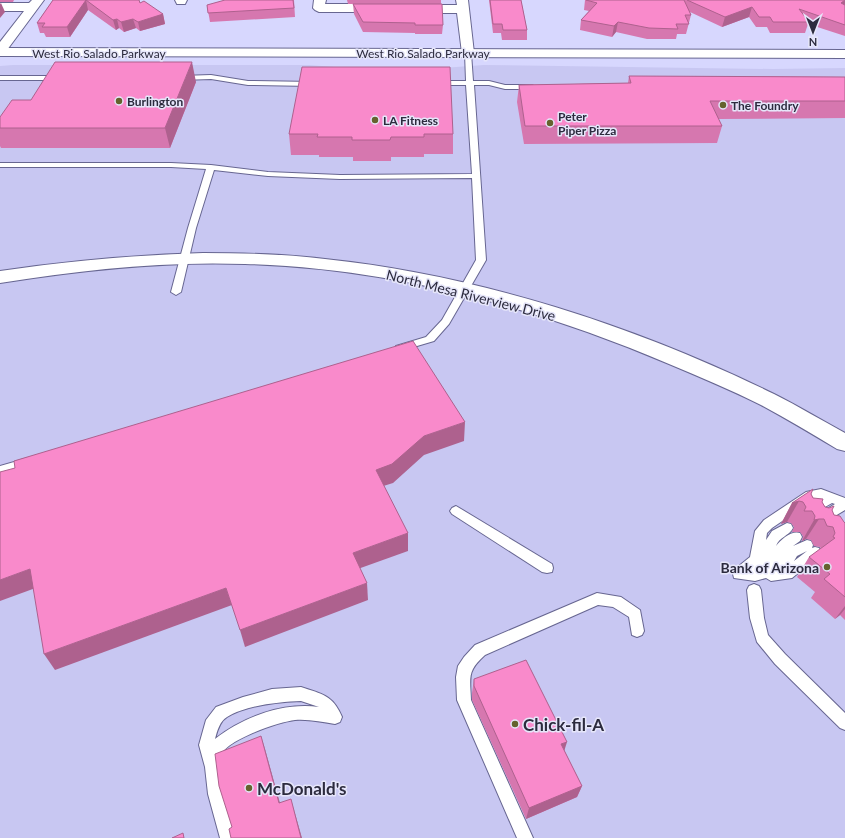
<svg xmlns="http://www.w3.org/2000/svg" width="845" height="838" font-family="Lato,sans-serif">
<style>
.built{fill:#c8c7f2}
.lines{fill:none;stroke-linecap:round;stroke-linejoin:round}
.service-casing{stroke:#676691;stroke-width:2}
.minor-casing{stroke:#676691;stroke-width:2}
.secondary-casing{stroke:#676691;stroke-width:2}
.service{fill:#fff;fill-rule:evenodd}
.minor{fill:#fff;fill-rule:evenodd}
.secondary{fill:#fff;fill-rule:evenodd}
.wall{fill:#d677af}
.shaded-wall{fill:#ae618e}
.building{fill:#f98acb;stroke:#ae618e}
.poi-dot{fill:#65622e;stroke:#e6e6fa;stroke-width:1.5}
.labels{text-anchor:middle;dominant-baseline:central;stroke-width:3;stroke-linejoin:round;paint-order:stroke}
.far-street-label{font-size:12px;fill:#2c2b3e;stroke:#e6e6fa}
.far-poi-label{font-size:12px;font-weight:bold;fill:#2c2b3e;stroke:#e6e6fa;text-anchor:start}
.street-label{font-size:14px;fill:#2c2b3e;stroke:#e6e6fa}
.poi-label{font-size:14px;font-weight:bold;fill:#2c2b3e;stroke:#e6e6fa;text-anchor:end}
.near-poi-label{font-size:17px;font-weight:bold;fill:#2c2b3e;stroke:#e6e6fa;text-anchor:start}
</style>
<rect width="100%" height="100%" fill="#d7d7fe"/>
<polygon class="built" points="13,65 309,65 361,69 442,68 484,65 773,69 845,68 845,838 0,838 0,66"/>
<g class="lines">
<g class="service-casing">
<g id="service">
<polygon points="468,51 471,53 473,81 489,81 505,85 532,85 536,87 532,89 505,89 489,85 474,85 486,260 449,324 434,341 400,351 396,350 395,348 396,346 426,337 442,320 476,260 472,178 340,179 268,176 214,170 196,228 181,292 176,295 171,292 188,228 206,169 171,167 0,167 0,163 171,163 211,165 268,172 340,175 472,174 466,85 436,85 432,83 436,81 466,81 465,53"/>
<polygon points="211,75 248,81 313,82 317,84 313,86 248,85 211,79 181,80 178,78 181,76"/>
<polygon points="0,76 59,76 62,78 59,80 0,80"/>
<polygon points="28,458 32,459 34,462 32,465 0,476 0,466"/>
<path d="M821,489L845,498V510L820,525L816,524L814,520L816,516L835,504L832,503L825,507L821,505L819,502L821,499L813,500L772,528L767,533L766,540L772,531L787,523L791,524L793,528C789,536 779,537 776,546C781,539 792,530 800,533L802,537L800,541L793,546L807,540L811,541L813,545L812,548L815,547L819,548L821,552L819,556L792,578L771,581L766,578L755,581L734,578L733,574L734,570L750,557L755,531L764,520L806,492ZM807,551L794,561L797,556Z"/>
<polygon points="456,506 552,564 553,568 552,572 547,573 542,572 452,514 450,511 452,508"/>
<polygon points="754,584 759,586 761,590 764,618 768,635 785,654 845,713 845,730 840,728 775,664 757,642 750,618 747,590 749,586"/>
<path d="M597,593L621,597L640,610L644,631L642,635L637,637L632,635L629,617L613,607L598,605L485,655C467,671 470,677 471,700L533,838H517L457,700L456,677L458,666L464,657L475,645Z"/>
<path d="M301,687C322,694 333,695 342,717L340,722L335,724C322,722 309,719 295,720C279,722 224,740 220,757C215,777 230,818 236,838H220L208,794L205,767L199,745L206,720L216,707L243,697L272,689ZM301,701L319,707C283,702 243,717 215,739C217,731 220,721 227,717C246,705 279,702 301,701Z"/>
</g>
</g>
<g class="minor-casing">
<g id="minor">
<polygon points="32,0 44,0 4,54 0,55 0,42 24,11 0,11 0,3 29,3"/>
<polygon points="175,0 187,0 185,4 177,4"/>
<polygon points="314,0 326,0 325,4 382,4 386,6 388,8 386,10 382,12 319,12 315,10 313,8"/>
<polygon points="456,0 468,0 474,53 473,56 463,56 462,53 457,13 413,13 409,11 407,9 409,7 413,5 457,5"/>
<path d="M203,253C244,253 285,254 325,259C478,275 636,326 774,394C798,406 821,420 845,433V451L837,449C812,434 787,419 761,405C731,390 700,377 669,364C535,307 391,268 245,264C162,261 81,270 0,283V271C68,261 135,255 203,253Z"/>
</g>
</g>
<g class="secondary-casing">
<polygon id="secondary" points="0,48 845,50 845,58 0,56"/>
</g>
<use href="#service" class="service"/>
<use href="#minor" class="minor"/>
<use href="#secondary" class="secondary"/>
</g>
<g class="wall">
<polygon points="0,0 14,0 13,2 0,2"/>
<polygon points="53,0 139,0 140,3 163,14 165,24 140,31 136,28 124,32 119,28 116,30 88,10 70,37 46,37 44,33 40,33 37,23"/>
<polygon points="294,0 295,17 210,22 207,5"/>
<polygon points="347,0 441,0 441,4 348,4"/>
<polygon points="489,0 521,0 527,30 527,40 502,40 501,33 493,33"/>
<polygon points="585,0 845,0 845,36 808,24 805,33 770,33 767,27 756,27 749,17 722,27 690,12 691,15 686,34 677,34 676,39 647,39 616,32 612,37 580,30 581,20 589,11 584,10"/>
<polygon points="353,4 443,25 442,34 415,34 415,33 363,32 354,14"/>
<polygon points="629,76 845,77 845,118 718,119 722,126 717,143 524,144 517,102 519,85 628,83"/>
<polygon points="196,82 170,148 1,148 0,146 0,117 31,100"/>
<polygon points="289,134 453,134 453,154 424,154 424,157 391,157 391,161 353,161 353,157 319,157 319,155 291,155"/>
<polygon points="811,494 813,498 822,502 825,507 832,510 834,515 844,522 845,523 845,620 840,615 835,619 811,598 815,592 797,577 809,557 821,549 820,547 814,546 811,540 806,539 802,541 803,536 800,532 792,532 794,527 791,523 787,522 781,524 792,503"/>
<polygon points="474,679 564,750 582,786 577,797 526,819 472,700 472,693"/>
</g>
<g class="shaded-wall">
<polygon points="86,0 88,10 70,37 67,27"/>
<polygon points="845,0 845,7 841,3"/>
<polygon points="1,3 5,12 0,18 0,4"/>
<polygon points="752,7 749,17 722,27 725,17"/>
<polygon points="163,14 165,24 140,31 138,22"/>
<polygon points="117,19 119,28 116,30 113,20"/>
<polygon points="133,19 136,28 124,32 121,22"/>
<polygon points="618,22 616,32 612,37 614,26"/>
<polygon points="192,62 196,82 170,148 165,128"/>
<polygon points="465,422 464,441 424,455 393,483 377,488 376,470 424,436"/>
<polygon points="799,501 787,522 781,524 792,503"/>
<polygon points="819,519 806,539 802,541 814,520"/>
<polygon points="408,533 408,551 355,570 353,553"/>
<polygon points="30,569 41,586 0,601 0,580"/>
<polygon points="367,583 368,600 245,647 240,630"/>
<polygon points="226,588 232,605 55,670 44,654"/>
<polygon points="845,606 845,609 840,615 835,619"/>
<polygon points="261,736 265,749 283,814 279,803"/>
<polygon points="567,742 563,755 561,744"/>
<polygon points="582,786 577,797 526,819 529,808"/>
<polygon points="291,799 294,810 302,838 301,838"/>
</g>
<g class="building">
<polygon points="53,0 139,0 140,3 144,1 163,14 138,22 133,19 121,22 117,19 113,20 86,0 67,27 42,27 45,23 37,23"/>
<polygon points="225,0 293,0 294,8 208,13 207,5"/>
<polygon points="490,0 521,0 527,30 503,30 502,24 493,24"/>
<polygon points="586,0 684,0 691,15 685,15 689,24 676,24 678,29 649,28 618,22 614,26 581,20 597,3"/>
<polygon points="687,0 845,0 841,3 845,5 845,25 799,9 809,22 773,22 770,17 759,17 752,7 725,17"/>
<polygon points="353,4 442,4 443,25 415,25 415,23 363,22"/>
<polygon points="55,62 192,62 165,128 0,128 0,117 12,100 31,100"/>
<polygon points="302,67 450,67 453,134 424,134 424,137 391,137 390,140 352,140 352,137 317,137 318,134 289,134"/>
<polygon points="629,76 845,77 845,101 710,101 722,126 525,126 519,85 631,83"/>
<polygon points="413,341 465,422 424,436 392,464 376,470 408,533 353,553 367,583 240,630 226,588 44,654 30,569 0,580 0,472 15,468 14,461"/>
<polygon points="813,489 811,494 813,498 823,499 822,502 825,507 829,508 834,506 832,510 834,515 840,516 844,522 845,523 845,597 824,579 830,574 809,557 835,538 833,537 835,533 833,527 827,526 824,519 819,519 814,520 815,516 812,511 804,511 806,507 803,502 799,501 792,503"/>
<polygon points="526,660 567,742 561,744 582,786 529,808 474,686 474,679"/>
<polygon points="261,736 279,803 291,799 301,838 231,838 229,829 232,827 219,786 215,754"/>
<polygon points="183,833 184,838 172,838"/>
</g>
<g class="poi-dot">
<circle cx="119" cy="101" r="4"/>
<circle cx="723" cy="105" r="4"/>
<circle cx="375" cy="120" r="4"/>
<circle cx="550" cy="123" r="4"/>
<circle cx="827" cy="567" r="4"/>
<circle cx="515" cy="724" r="4"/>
<circle cx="249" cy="788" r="4"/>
</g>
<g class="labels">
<g class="far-street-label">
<text x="99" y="53">West Rio Salado Parkway</text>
<text x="423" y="53">West Rio Salado Parkway</text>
</g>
<g class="far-poi-label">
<text x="127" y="101">Burlington</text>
<text x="731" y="105">The Foundry</text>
<text x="558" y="116">Peter<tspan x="558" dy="14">Piper Pizza</tspan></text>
<text x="383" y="120">LA Fitness</text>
</g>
<g class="street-label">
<text transform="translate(471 295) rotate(14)">North Mesa Riverview Drive</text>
</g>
<g class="poi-label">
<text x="819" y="567">Bank of Arizona</text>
</g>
<g class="near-poi-label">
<text x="523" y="724">Chick-fil-A</text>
<text x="257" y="788">McDonald's</text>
</g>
</g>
<g transform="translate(813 32) rotate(180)" stroke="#e6e6fa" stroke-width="3" paint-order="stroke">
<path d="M0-3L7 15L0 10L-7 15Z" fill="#2c2b3e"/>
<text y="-6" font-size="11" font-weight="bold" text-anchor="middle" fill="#2c2b3e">N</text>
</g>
</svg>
